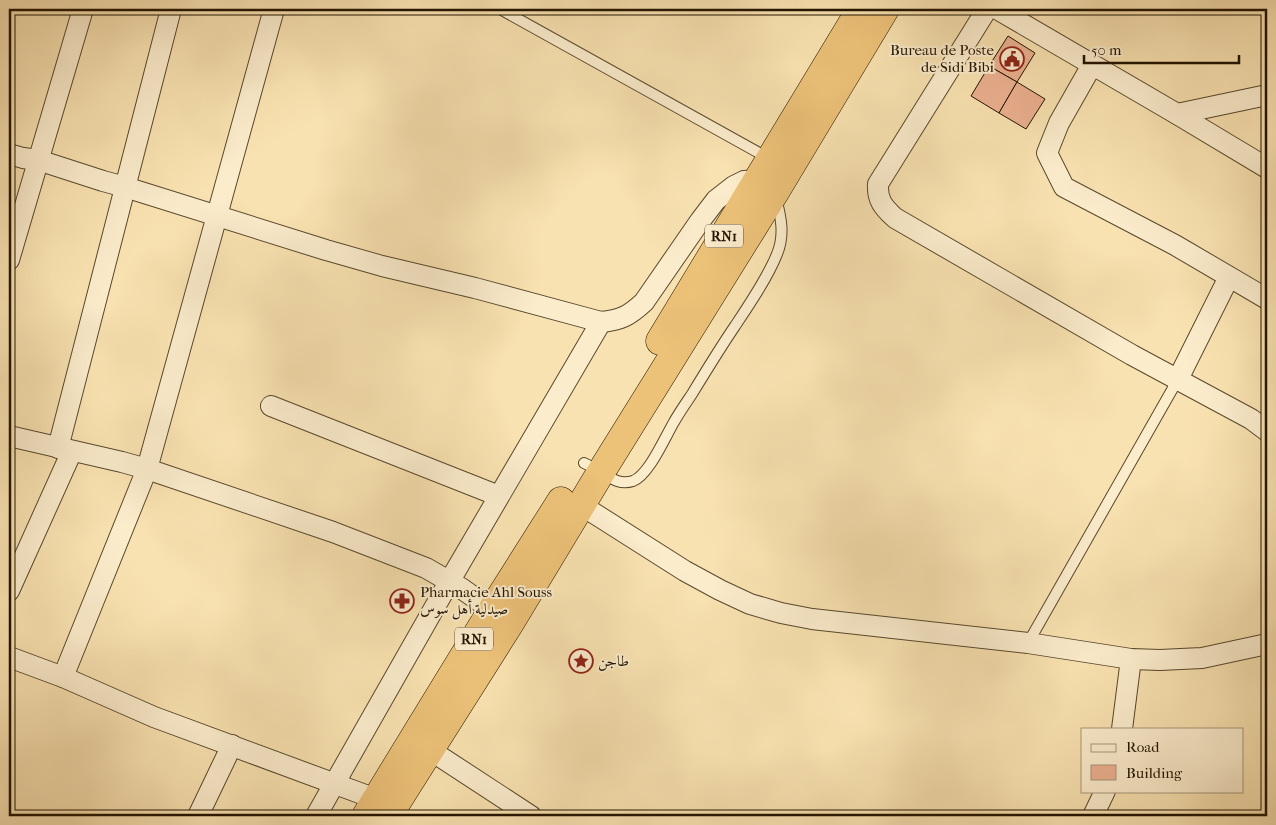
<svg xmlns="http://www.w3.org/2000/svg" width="1276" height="825" font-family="'IM FELL French Canon',Amiri,serif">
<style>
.building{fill:#ecb191;stroke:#231400}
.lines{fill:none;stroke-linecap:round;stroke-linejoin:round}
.service-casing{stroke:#58482c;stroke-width:12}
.minor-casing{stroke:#58482c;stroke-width:22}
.trunk-casing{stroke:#231400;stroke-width:29}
.service{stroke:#fbeccc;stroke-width:10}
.minor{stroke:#fbeccc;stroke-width:20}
.trunk{stroke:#ecc178;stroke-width:28}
.labels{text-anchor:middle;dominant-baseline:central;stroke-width:4;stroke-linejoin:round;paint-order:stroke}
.shield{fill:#fbeccc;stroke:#64553d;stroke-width:1}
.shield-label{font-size:14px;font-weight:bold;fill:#231400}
.poi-label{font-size:15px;fill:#231400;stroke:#fbeccc;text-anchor:start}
</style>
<rect width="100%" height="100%" fill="#f9e2b1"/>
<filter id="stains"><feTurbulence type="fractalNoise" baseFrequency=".004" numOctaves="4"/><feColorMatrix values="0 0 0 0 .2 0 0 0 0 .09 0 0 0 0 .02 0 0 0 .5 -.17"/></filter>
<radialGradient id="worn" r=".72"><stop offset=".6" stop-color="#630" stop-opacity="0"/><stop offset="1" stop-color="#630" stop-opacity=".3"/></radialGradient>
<g class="building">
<polygon points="1008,36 1035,53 1017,82 989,66"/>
<polygon points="989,66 1017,82 999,113 971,96"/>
<polygon points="1017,82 1045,99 1026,129 999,113"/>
</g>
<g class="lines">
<g class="service-casing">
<g id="service">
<polyline points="500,9 770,159"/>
<path d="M584,463C590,466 596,469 601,472C612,479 620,485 633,481C649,475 665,437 674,422C679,413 686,403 692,394C706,371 720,348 735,326C749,305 768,277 777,254C785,235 781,217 776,198"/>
<polyline points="1028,643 1177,381"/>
</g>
</g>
<g class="minor-casing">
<g id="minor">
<path d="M987,9L878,184C877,200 883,207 895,218L1132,355L1251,419L1267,431"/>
<polyline points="997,9 1177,114 1267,168"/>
<polyline points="1092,65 1059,123 1047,153 1064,187 1175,245 1267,299"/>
<polyline points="1177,114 1267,95"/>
<path d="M9,154L23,158L38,160L103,181L125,187L326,250L382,266L475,288L601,322C621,320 629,316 644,302L700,221L716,200L734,186L744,181L758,180"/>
<polyline points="9,260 83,9"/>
<polyline points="1177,381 1229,277"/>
<polyline points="271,406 499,496"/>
<polyline points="9,436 122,462 147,469 333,532 426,568 461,588 503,618"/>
<polyline points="58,448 171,9"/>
<polyline points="581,505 685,571 720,590 750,604 781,613 812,619 1028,643 1131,659 1160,660 1202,658 1267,644"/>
<polyline points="9,591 72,451"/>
<polyline points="9,657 63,677 154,717 376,799"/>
<polyline points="63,677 147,469 274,9"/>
<polyline points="1122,729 1131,659"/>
<polyline points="430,750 531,816"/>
<polyline points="198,816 232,745"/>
<polyline points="316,816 449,582 601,322"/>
<polyline points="1093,816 1105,791"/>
</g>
</g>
<g class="trunk-casing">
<g id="trunk">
<polyline points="660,341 861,9"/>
<polyline points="366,816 492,610 561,501"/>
<polyline points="388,816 510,623 601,472 775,192 885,9"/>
</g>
</g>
<use href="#service" class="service"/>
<use href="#minor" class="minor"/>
<use href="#trunk" class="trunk"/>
</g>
<defs>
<g id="civic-ring" transform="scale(1.25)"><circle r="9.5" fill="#fbeccc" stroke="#8f2418" stroke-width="1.5"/><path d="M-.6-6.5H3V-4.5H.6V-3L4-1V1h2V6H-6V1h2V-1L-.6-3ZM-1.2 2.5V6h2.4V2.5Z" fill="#8f2418"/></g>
<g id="pharmacy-ring" transform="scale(1.25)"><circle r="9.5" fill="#fbeccc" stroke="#8f2418" stroke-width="1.5"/><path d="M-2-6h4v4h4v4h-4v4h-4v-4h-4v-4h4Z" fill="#8f2418"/></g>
<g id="sight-ring" transform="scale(1.25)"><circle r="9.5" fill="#fbeccc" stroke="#8f2418" stroke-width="1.5"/><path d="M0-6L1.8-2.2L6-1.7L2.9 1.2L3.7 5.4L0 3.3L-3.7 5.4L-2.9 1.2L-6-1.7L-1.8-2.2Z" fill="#8f2418"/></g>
</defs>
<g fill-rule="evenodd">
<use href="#civic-ring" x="1012" y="59"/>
<use href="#pharmacy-ring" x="402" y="601"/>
<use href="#sight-ring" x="581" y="661"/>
</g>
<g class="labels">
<g class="shield">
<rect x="705" y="224.5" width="38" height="23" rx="4"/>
<rect x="455" y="627.5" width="38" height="23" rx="4"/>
</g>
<g class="shield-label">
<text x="724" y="236">RN1</text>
<text x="474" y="639">RN1</text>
</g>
<g class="poi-label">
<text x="994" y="50" text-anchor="end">Bureau de Poste<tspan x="994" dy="17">de Sidi Bibi</tspan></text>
<text x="420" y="592">Pharmacie Ahl Souss<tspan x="420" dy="17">صيدلية أهل سوس</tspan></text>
<text x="598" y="661">طاجن</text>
</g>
</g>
<rect width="1276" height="825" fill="none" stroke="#f9e2b1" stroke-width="30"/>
<rect x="10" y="10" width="1256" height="805" fill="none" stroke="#231400" stroke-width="2.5"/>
<rect x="15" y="15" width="1246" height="795" fill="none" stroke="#231400"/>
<rect x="1081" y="728" width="162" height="65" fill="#fbeccc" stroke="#a5967a"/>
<rect x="1091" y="744" width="25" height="8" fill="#fbeccc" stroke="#a5967a"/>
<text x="1126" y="752" font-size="15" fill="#231400">Road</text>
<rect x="1091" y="765" width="25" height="15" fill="#ecb191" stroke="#a5967a"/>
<text x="1126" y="778" font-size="15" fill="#231400">Building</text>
<path d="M1084 55v8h155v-8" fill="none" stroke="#231400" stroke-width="2.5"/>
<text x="1091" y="55" font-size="15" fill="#231400" stroke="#fbeccc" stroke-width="4" paint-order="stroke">50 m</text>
<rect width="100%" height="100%" filter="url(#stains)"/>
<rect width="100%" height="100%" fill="url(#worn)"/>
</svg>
